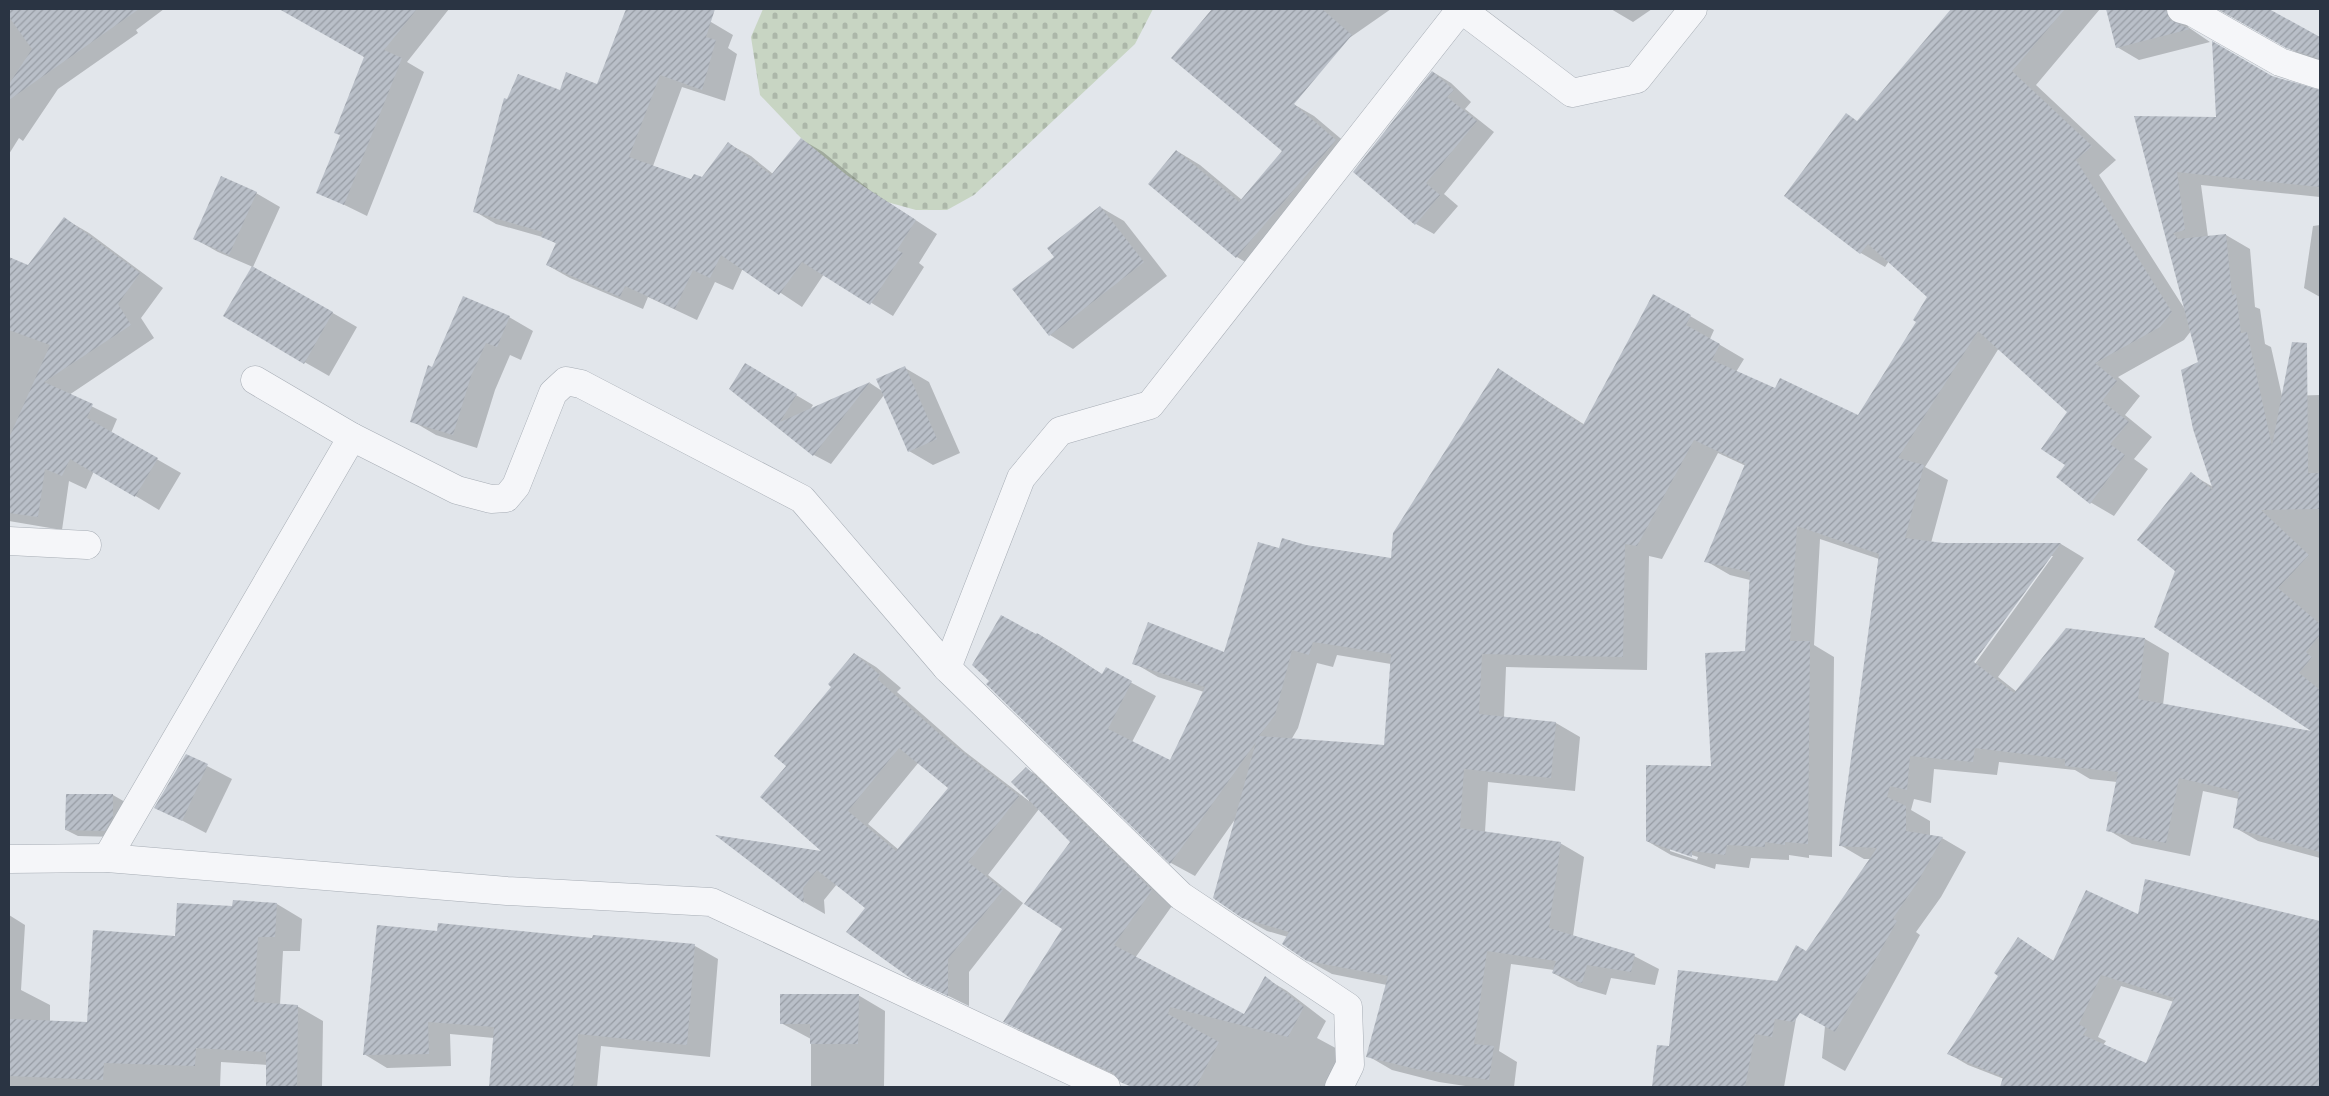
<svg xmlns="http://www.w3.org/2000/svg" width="2329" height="1096" font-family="'Titillium Web',sans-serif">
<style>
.cemetery{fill:url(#cemetery-stones)}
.shadow{fill:#0003;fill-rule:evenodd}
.building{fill:url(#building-hatch);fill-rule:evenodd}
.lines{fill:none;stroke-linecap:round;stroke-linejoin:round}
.minor-casing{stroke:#a7adb5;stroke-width:29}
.minor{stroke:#f5f6f9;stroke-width:28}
</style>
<defs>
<pattern id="cemetery-stones" width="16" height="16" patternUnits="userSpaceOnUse" patternTransform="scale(1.25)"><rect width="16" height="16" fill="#c8d5c3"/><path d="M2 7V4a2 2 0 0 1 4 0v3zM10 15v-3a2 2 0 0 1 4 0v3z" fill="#acb7a9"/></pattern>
<pattern id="building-hatch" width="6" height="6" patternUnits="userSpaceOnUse" patternTransform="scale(1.25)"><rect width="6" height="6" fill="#b9bfc8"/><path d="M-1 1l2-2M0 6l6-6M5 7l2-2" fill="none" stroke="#979ca4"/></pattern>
</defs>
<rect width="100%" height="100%" fill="#e2e6eb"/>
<polygon class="cemetery" points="763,9 1153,9 1135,44 974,195 947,210 916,210 887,202 845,174 801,138 760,95 751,37"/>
<g class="shadow">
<polygon points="9,9 164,9 136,30 138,33 58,89 23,141 19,138 9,154"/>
<polygon points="315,9 449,9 407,62 424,72 367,216 318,192 342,136 366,56 308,23"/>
<polygon points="643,9 671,9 711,22 733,35 728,48 737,54 725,101 682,87 653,166 692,180 702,179 729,144 751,156 773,174 801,139 823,152 871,191 937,234 919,263 924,267 893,316 824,274 802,307 743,268 733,290 715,282 697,320 648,297 643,309 570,278 547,265 557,244 546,238 496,224 474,211 560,92 598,86 640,19"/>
<polygon points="1214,9 1235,9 1240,12 1243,9 1391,9 1276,89 1290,102 1314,116 1359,154 1260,271 1237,257 1177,151 1200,165 1242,200 1284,151 1173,58"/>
<polygon points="1611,9 1652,9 1633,22"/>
<path d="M1953,9H1966L2002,32L2022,9H2100L2036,85L2116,160L2099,175L2186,311L2135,117L2218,118L2275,78L2315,91L2320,90V197L2201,185L2208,237L2226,235L2250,249L2255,307L2260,309L2265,344L2271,347L2282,396L2320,395V858L2258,841L2234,827L2239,799L2203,791L2190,856L2132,844L2108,830L2117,782L2090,779L2075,770L1999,762L1997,775L1934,769L1931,803L1914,799L1911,810L1930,821V836L1942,838L1966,852L1941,897L1916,932L1920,935L1845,1071L1822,1058L1836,909L1871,859H1864L1840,845L1879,559L1820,539L1814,645L1834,657L1832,857L1809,855V858L1789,855V860L1751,858L1749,868L1716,864L1715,869L1671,855L1647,841L1712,767L1747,652L1750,580L1730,575L1706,561L1746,466L1718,453L1662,559L1649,556L1647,670L1506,667L1504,718L1556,723L1580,737L1575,791L1488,782L1485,832L1560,843L1584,857L1573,936L1634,956L1659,969L1655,985L1611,978L1606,995L1578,987L1553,973L1554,970L1511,964L1499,1051L1517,1062L1514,1087H1472L1439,1082L1392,1070L1368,1056L1387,985L1332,974L1307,960L1288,937L1267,931L1242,917L1236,818L1195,876L1171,863L1037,636L1038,634L1062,648L1103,675L1106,669L1156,696L1132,742L1171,761L1204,692L1158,677L1134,663L1225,653L1280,549L1306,546L1392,560L1498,369L1585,425L1690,316L1714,330L1710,339L1744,359L1736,372L1776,390L1858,416L1918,321L1929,297L1889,261L1885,267L1861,253L1786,196L1858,122ZM2191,331L2200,363L2213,487L2191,474L2177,570L2317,733L2163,705L2169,653L2145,639L2017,692L1998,677L2084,558L2061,544L1943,545L1931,543L1948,480L1925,467L1999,348L2069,412L2066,465L2090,502L2114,516L2148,469L2134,459L2152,437L2125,415L2140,396L2118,377L2184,340ZM2050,556H2053L1972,668L1970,667ZM1337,655L1391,664L1385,746L1291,740L1298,728L1317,663L1333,667ZM1670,848L1698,857L1697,860L1670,851Z"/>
<polygon points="2107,9 2195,9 2188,17 2188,27 2210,42 2139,60 2117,47"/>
<polygon points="2217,9 2266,9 2320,38 2320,63 2310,60"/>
<polygon points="1433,72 1451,83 1471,102 1465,109 1494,132 1444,194 1458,206 1434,234 1416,224"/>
<polygon points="256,193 280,207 253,267 357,327 329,376 224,316 253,267 218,252 195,239"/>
<polygon points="1100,207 1124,221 1167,276 1073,349 1050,335 1056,257"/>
<polygon points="65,219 89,233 163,288 141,318 154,338 69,395 117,419 111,433 181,473 159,510 94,471 86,489 69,481 62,530 9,521 9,259 29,266"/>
<polygon points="2320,225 2320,297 2304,288 2313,226"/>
<polygon points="509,317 533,331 521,360 510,355 495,390 477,448 436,435 412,421 433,368"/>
<polygon points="745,365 813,405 810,410 870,383 882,391 905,368 929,382 960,453 933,465 909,451 884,395 831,464 814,455 731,389"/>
<path d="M855,654L876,667L901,688L897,692L964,751L1029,801L1026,769L1049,781L1174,903L1135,958L1245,1016L1265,978L1287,991L1326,1021L1317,1038L1356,1059L1348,1087H1132L1117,1076L1027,1034L1005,1021L1063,929L1072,842L1039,809L988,875L1023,903L969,972V1006L914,979L867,907L837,884L824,900L825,914L804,902L719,837L825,853L788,766L833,687ZM919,762L949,788L899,850L868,824Z"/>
<polygon points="186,755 232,779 206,833 156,807"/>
<polygon points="113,795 125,802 117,837 78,836 66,830"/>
<path d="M2146,880L2320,922V1087H2001L2004,1079L1968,1065L1949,1054L2000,976L2018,939L2054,961L2139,916ZM2121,986L2174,1002L2146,1064L2103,1045L2106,1041L2098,1037Z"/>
<polygon points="277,904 302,919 300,951 283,951 280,1005 297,1006 323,1021 322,1087 267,1087 268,1065 221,1062 220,1087 9,1087 9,915 25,925 21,990 50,1005 50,1022 88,1024 176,937 234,907"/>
<polygon points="438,932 594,939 594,937 695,946 718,959 710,1057 601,1046 597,1087 490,1087 494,1038 450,1034 451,1066 387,1068 364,1054"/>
<polygon points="858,995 885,1011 884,1087 811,1087 811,1039 781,1023"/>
<polygon points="1800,996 1784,1087 1654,1087 1658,1046 1670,1048"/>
</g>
<g class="building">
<polygon points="9,9 139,9 9,100 9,84 32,49 9,17"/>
<polygon points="279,9 417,9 384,50 402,58 344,205 316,193 340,135 334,133 364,57"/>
<polygon points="626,9 715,9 706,37 716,40 702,90 660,75 629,157 691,179 694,174 702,177 728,142 771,175 801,138 849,177 916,220 897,250 903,253 870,305 802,262 779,295 721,255 710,278 693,270 675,309 625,286 620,297 546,265 556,243 541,237 543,232 473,212 504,98 507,99 518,74 560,90 566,72 597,84"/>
<polygon points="1212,9 1322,9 1352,35 1294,104 1336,140 1236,258 1148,184 1176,150 1239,202 1282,151 1171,58"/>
<path d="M1951,9H2065L2012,71L2092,146L2076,160L2172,312L2160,327L2095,363L2117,381L2102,401L2129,422L2110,444L2125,455L2090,504L2056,477L2065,465L2041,449L2067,412L1978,331L1898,458L1924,465L1905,538L1943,543H2061L1974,662L2014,693L2066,628L2145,638L2138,699L2311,731L2154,627L2175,571L2137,540L2191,472L2213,490L2193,429L2181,370L2198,362L2134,116L2216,117L2212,41L2272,76L2320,90V187L2177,172L2185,230L2173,233L2178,239L2226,234L2232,295L2236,294L2241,333L2247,332L2272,446L2292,342L2307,343L2308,473H2320V509L2261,510L2309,555L2278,588L2320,624V635L2306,652L2312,657L2299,673L2320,690V852L2233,828L2239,792L2179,778L2166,843L2106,831L2118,772L2065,766V759L1975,748L1973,762L1910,756L1907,790L1890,786L1887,797L1906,806V831L1943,837L1917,883L1893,918L1897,921L1835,1032L1800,1013L1794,1022L1775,1019L1772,1037L1755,1034L1745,1087H1652L1657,1045L1669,1046L1678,970L1777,981L1796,945L1806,951L1877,848L1839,846L1879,554L1797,526L1790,641H1810L1808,844L1785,842V845L1765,842V847L1727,845L1725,855L1692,851V857L1646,841V765L1711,766L1705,653L1745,651L1750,572L1704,562L1745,464L1694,440L1637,546L1625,544L1623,657L1482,654L1479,714L1556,722L1551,778L1464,769L1460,828L1561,842L1549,928L1635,954L1631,972L1587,965L1582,983L1552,973L1556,961L1487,951L1474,1044L1494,1046L1489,1080L1416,1069L1366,1057L1388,976L1307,961L1282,944L1289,932L1242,918L1213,898L1256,742L1170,864L986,684L989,681L972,665L1001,615L1036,634L1037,633L1102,674L1106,667L1132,681L1108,729L1170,760L1205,687L1132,664L1148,622L1224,652L1258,542L1279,548L1282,538L1306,545L1391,558L1393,533L1498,368L1583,425L1653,294L1691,315L1686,325L1720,344L1712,360L1775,388L1780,378L1858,415L1916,322L1913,320L1927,297L1868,244L1860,254L1784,196L1846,113L1857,121ZM1313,642L1391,654L1384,745L1259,736L1275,715L1292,650L1309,655Z"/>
<polygon points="2106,9 2166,9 2170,20 2190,29 2116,48"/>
<polygon points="2218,9 2269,9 2320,37 2320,59 2286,48"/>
<polygon points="1432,71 1454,90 1447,97 1477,121 1426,183 1440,195 1415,225 1353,172"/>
<polygon points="221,176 257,192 229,255 193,239"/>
<polygon points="1100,206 1144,262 1049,336 1012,289 1054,257 1047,248"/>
<polygon points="64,217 140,273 118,304 131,325 44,382 93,404 87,418 158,458 135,497 70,459 62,476 45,469 38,517 9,513 9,438 50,345 9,330 9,257 28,265"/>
<polygon points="252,266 333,312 304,364 223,316"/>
<polygon points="463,296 510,316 497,347 486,343 471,376 453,435 410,422 428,365 432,367"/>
<polygon points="745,363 797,394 780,422 870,382 813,456 729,389"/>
<polygon points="905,366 937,439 908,452 876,379"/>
<path d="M854,653L880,675L877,679L943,737L1019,796L968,862L1003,890L948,959V996L913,980L846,932L865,908L817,870L803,888L804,903L715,835L821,851L760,797L786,766L774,756L831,687L828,684ZM899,748L948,788L896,851L848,811Z"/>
<polygon points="186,754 208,764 182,821 154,808"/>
<polygon points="1026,767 1152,890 1114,945 1244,1014 1265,976 1304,1007 1288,1037 1170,1007 1168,1014 1219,1042 1196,1087 1132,1087 1120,1082 1113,1073 1003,1022 1062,929 1024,904 1070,842 1011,782"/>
<polygon points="66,794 113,794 113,817 105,831 65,830"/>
<path d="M2145,879L2320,921V1087H2000L2003,1077L1947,1054L1998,976L1994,973L2018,937L2053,961L2086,890L2138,914ZM2101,975L2174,998L2146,1063L2083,1035L2087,1029L2079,1024Z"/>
<polygon points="233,900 277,903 275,937 258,937 254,1002 298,1005 297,1087 266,1087 266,1052 196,1048 195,1066 104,1063 103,1080 9,1076 9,1019 87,1022 93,930 175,936 177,903 232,906"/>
<polygon points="438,923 592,938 593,935 695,944 687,1045 578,1034 573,1087 489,1087 494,1027 428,1022 429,1054 363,1055 377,925 437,931"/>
<polygon points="780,994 859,994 858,1044 810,1044 810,1024 780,1024"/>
</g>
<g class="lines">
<g class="minor-casing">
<g id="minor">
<polyline points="1461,9 1572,93 1637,79 1693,9"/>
<polyline points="2181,9 2192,12 2280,62 2320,75"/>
<polyline points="255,380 352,437 457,490 491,499 506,498 516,486 553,393 566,381 581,384 802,499 947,668 1181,896 1348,1007 1350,1065 1339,1087"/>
<polyline points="9,541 87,545"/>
<polyline points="947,668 1021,478 1060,431 1150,405 1461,9"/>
<polyline points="107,858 352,437"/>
<polyline points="9,859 107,858 507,891 711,902 1106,1087"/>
</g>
</g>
<use href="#minor" class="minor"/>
</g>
<rect width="2329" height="1096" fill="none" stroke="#2a3443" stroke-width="20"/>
</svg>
